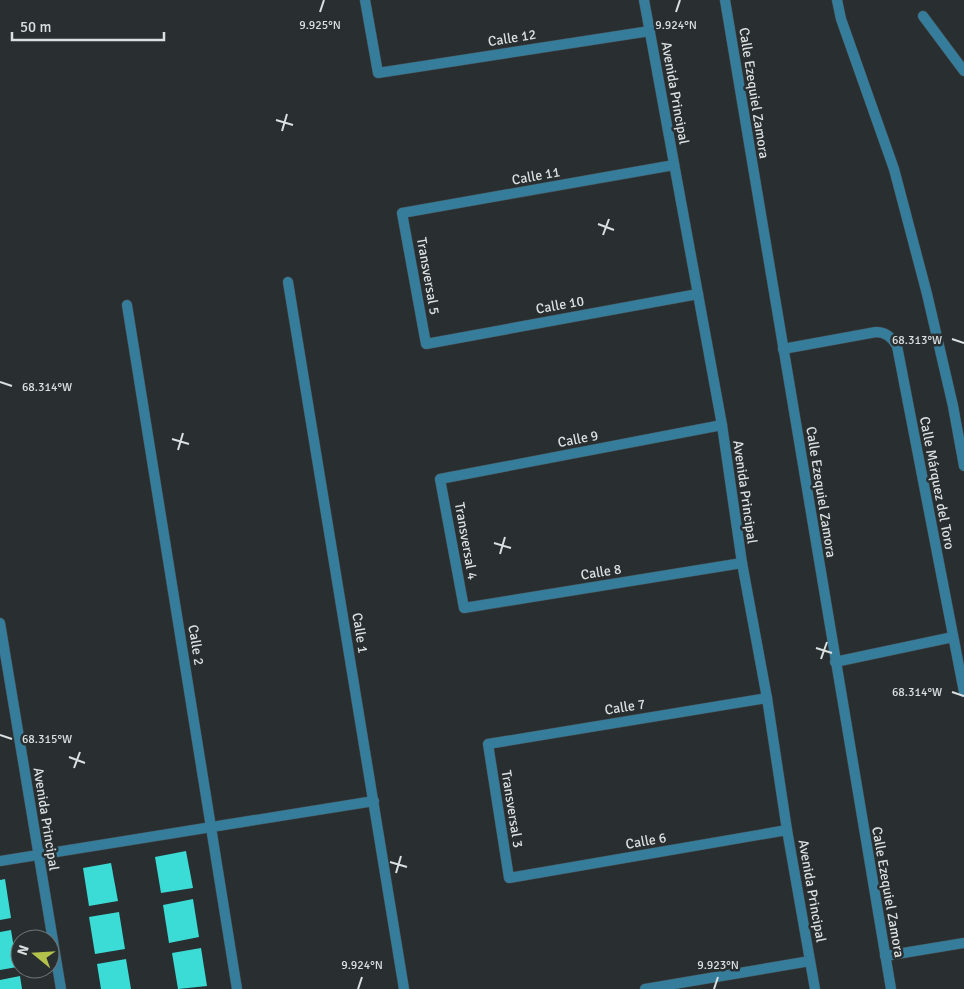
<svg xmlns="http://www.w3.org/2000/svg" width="964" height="989" font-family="Signika,sans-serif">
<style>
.building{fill:#3bdbd6}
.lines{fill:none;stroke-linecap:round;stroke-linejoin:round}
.minor-casing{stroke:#454b4c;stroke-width:11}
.minor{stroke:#367c9b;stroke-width:10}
.ticks{fill:none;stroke:#dbdfe0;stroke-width:2}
.labels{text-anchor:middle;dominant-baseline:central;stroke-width:5;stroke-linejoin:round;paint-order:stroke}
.street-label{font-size:14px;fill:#dbdfe0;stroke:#292f30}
.ticks-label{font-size:12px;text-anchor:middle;fill:#dbdfe0;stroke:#292f30;stroke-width:5;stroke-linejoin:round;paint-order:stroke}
</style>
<rect width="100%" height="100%" fill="#292f30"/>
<g class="building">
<polygon points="186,851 193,888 161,893 155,857"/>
<polygon points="111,863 118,901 89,906 83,868"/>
<polygon points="5,879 11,918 0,920 0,880"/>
<polygon points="193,899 199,937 169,943 163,905"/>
<polygon points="119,912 125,949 95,954 89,917"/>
<polygon points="11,930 17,967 0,970 0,932"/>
<polygon points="201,948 207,986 178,989 172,953"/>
<polygon points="126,959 131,989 101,989 97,964"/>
<polygon points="20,976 22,989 0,989 0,980"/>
</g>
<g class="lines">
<g class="minor-casing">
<g id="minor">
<polyline points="365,0 378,73 650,31"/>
<polyline points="644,0 722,425 742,563 767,698 787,830 815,989"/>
<polyline points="725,0 891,989"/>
<polyline points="837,0 841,19 894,169 927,294 953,406 964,466"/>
<polyline points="923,16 964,71"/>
<polyline points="674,165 402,213 426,344 698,294"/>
<polyline points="288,282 404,989"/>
<polyline points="127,305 237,989"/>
<path d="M783,349L876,332C886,332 892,337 897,346L964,692"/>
<polyline points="722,425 440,479 464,608 742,563"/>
<polyline points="0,623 61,989"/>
<polyline points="835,662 953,637"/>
<polyline points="767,698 488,744 509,878 787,830"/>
<polyline points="0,861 374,801"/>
<polyline points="885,956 964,943"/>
<polyline points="645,989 810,961"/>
</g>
</g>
<use href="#minor" class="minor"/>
</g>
<path class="ticks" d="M320,12L324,0M676,12L680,0M276,120L293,125M282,131L287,114M598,224L614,230M603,235L609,219M952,339L964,343M0,382L12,386M172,439L189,444M178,450L183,433M494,543L511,548M500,554L505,537M816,648L832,653M821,659L827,642M952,692L964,696M0,735L12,739M69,757L85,763M74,768L80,752M390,862L407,867M396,873L401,856M358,989L362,977M714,989L718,977"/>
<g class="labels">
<g class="street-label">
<text transform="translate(512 38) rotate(-9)">Calle 12</text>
<text transform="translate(675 93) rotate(80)">Avenida Principal</text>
<text transform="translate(754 93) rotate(81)">Calle Ezequiel Zamora</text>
<text transform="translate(536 176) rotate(-10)">Calle 11</text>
<text transform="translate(428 276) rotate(80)">Transversal 5</text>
<text transform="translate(560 305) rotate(-10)">Calle 10</text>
<text transform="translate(578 439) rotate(-11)">Calle 9</text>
<text transform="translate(937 483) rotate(79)">Calle Márquez del Toro</text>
<text transform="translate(745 492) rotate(82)">Avenida Principal</text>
<text transform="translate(821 492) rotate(81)">Calle Ezequiel Zamora</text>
<text transform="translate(466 541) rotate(80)">Transversal 4</text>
<text transform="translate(601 572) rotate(-9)">Calle 8</text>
<text transform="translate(360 633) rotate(81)">Calle 1</text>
<text transform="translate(196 645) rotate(81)">Calle 2</text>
<text transform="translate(625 707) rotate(-9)">Calle 7</text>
<text transform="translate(512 809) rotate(81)">Transversal 3</text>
<text transform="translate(46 819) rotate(81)">Avenida Principal</text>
<text transform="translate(646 841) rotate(-10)">Calle 6</text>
<text transform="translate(812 891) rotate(80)">Avenida Principal</text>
<text transform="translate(888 892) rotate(80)">Calle Ezequiel Zamora</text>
</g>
</g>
<g class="ticks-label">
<text x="320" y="29">9.925°N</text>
<text x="676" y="29">9.924°N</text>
<text x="917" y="344">68.313°W</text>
<text x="47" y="391">68.314°W</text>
<text x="917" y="696">68.314°W</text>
<text x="47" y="743">68.315°W</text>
<text x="718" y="969">9.923°N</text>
<text x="362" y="969">9.924°N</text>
</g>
<g transform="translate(35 954) rotate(288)"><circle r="24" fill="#292f30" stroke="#707576"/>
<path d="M0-4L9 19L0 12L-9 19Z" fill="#b3c24b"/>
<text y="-8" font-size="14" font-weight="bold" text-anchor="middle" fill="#dbdfe0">N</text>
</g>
<path d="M12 32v8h152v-8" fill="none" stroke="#dbdfe0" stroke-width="2.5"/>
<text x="20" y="32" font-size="15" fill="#dbdfe0" stroke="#292f30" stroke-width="4" paint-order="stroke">50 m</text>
</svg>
